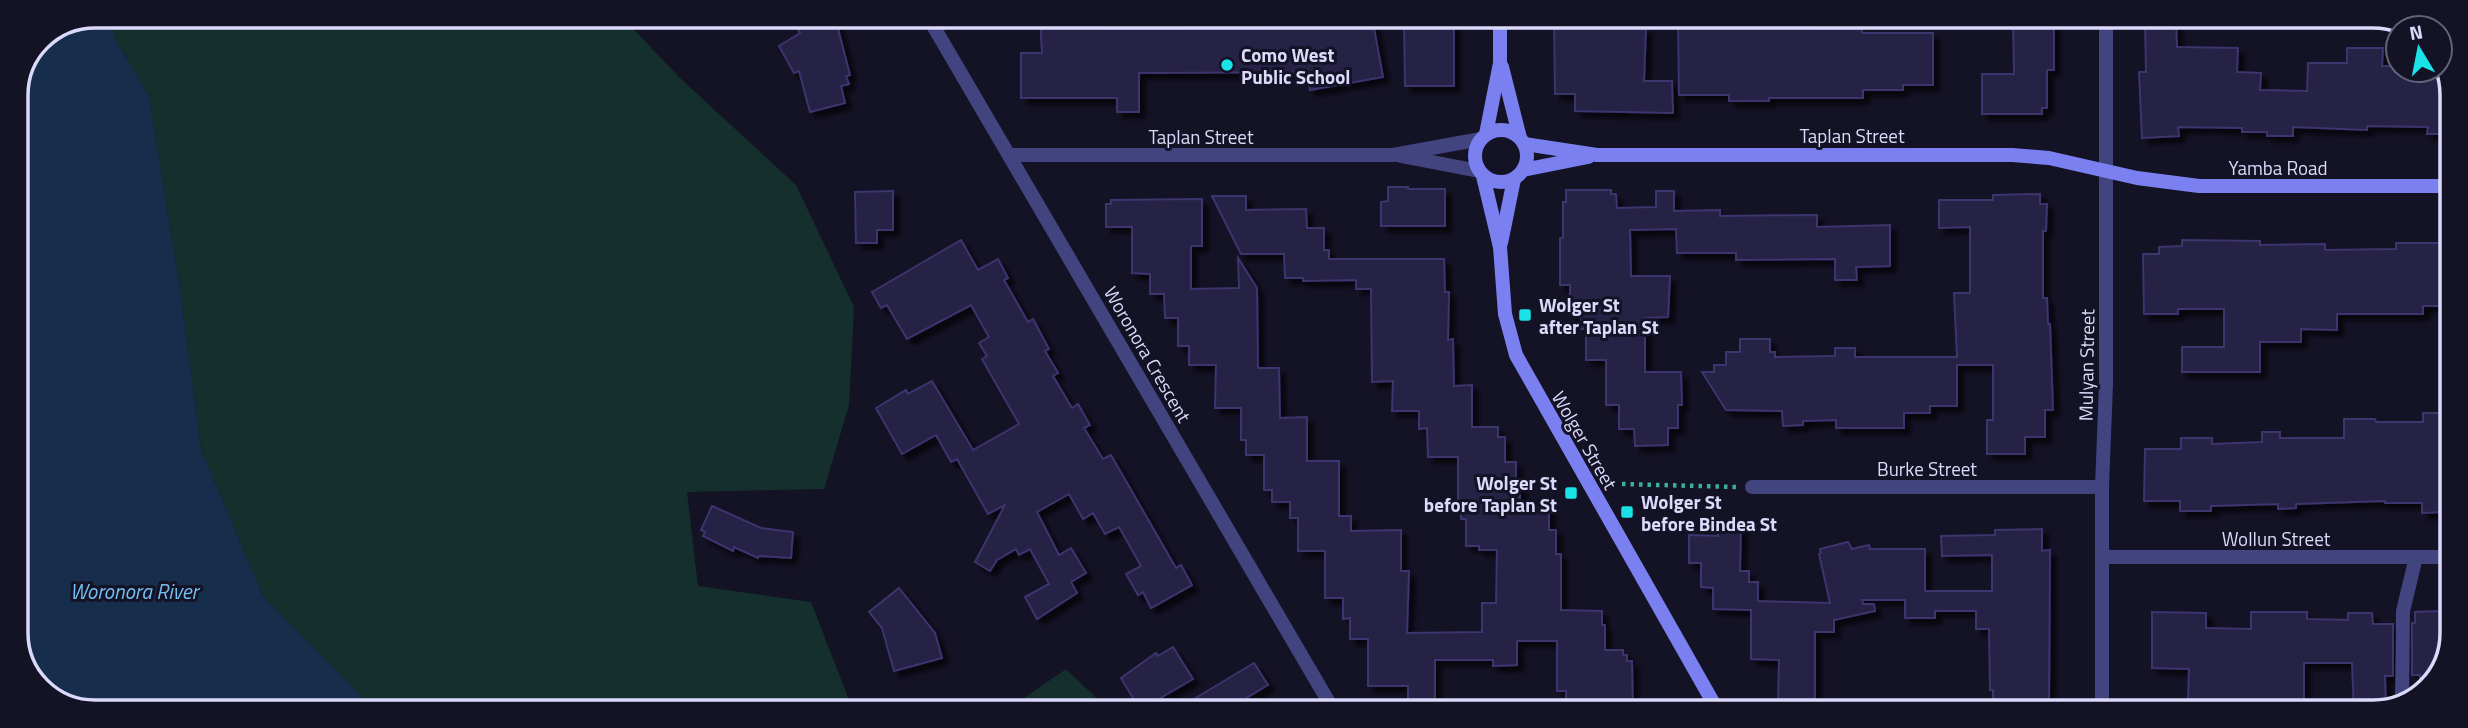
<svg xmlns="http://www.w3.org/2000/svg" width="2468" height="728" font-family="'Titillium Web',sans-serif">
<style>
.green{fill:#152f2c}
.water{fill:#162e4b}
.building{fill:#252044;stroke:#3c346e;stroke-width:2;filter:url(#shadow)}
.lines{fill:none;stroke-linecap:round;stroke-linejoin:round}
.path{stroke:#3cad9e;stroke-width:4.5;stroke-dasharray:3.5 5;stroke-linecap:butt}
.street{stroke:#42447f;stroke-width:14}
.secondary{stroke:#7b80f1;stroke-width:14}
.poi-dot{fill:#1ae2e7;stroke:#141225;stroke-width:2.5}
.labels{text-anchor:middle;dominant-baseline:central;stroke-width:6;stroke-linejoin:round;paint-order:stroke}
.poi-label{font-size:19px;font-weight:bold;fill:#dbdafb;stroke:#141225;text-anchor:start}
.street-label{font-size:19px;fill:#dbdafb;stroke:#141225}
.water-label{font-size:21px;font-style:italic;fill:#73bff1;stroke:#141225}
.rim{fill:none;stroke:#dbdafb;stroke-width:3.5}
</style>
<defs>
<filter id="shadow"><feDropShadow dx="6" dy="6" stdDeviation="2" flood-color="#0009"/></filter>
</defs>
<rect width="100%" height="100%" fill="#141225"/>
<g class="green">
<polygon points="106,16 621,16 681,79 796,185 854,307 849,405 824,489 687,492 698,586 811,602 853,710 375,710 263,596 201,449 180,289 149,96 118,44"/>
<polygon points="1066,669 1110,711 1005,711"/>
</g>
<polygon class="water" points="95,16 106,16 118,44 149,96 180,289 201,449 263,596 375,710 74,709 32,681 16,638 16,95 39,39"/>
<g class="building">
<polygon points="791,17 835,17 850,75 846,76 849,84 841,86 845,103 810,112 799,71 794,73 779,46 800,33"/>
<polygon points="1040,17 1106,17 1107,29 1299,28 1297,17 1372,17 1383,77 1310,90 1307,72 1139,73 1139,112 1117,112 1117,98 1021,98 1021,53 1042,53"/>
<polygon points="1404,17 1454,17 1454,86 1405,86"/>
<polygon points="1554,18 1616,18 1616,28 1646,28 1644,81 1672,81 1673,113 1575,111 1575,94 1555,94"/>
<polygon points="1678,18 1742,18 1742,27 1782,27 1782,21 1814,21 1814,29 1862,29 1862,33 1933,33 1933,85 1903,85 1903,90 1863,90 1863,98 1769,98 1769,101 1729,101 1729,95 1679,95"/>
<polygon points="2013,18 2054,18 2054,70 2047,70 2047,108 2042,108 2042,114 1982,114 1982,74 2014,74"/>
<polygon points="2145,18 2176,18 2177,47 2238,48 2237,72 2261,73 2260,90 2307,91 2308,63 2347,63 2347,48 2383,48 2382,66 2398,66 2398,70 2444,70 2452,90 2452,127 2445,127 2445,134 2427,134 2428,127 2367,126 2367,130 2293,127 2293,136 2267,136 2267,132 2242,132 2242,128 2178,127 2179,136 2142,138 2139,72 2146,72"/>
<polygon points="1388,187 1408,187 1408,189 1445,189 1445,226 1381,226 1381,202 1388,201"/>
<polygon points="1566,190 1611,190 1611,194 1616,194 1617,208 1656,207 1656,191 1674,191 1674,211 1720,210 1720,216 1817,215 1817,227 1890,225 1890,266 1856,267 1857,280 1835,280 1835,259 1736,260 1736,253 1677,253 1676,229 1630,230 1631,276 1670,276 1668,317 1645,318 1645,372 1681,372 1682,405 1678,405 1678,428 1668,428 1668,445 1635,446 1634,429 1619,429 1619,405 1606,405 1606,360 1586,360 1586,329 1581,329 1581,315 1570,315 1570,285 1560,285 1560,238 1563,238 1563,202 1566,202"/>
<polygon points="893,191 893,230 877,230 877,243 856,243 855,192"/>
<polygon points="2040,194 2040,204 2047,204 2046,231 2043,231 2043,298 2047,298 2048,324 2050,324 2053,410 2045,410 2045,437 2025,437 2025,454 1987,454 1987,420 1993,420 1993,365 1957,365 1957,406 1930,406 1930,413 1904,413 1904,428 1836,428 1836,420 1803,421 1803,425 1783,426 1782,411 1726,410 1702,372 1714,372 1714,365 1726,365 1726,352 1740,352 1740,339 1770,339 1770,352 1775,352 1775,357 1835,356 1835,348 1855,348 1855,357 1957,357 1954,293 1970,293 1970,227 1939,228 1939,200 1993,200 1993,195"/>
<polygon points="1212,196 1246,196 1246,210 1306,209 1307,228 1324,228 1324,250 1329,250 1329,259 1444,259 1445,292 1449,292 1448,340 1453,339 1454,386 1472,385 1472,427 1498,427 1498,437 1505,437 1505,462 1516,462 1516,482 1520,482 1520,508 1549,508 1549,530 1556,530 1556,554 1561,554 1561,610 1602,611 1602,625 1605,625 1605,650 1623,650 1623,655 1627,655 1627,661 1632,661 1633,711 1566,709 1566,691 1557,691 1557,641 1517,641 1517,665 1493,666 1493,660 1435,660 1435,711 1408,711 1408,686 1368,686 1368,639 1350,639 1350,618 1343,619 1343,598 1325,598 1325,551 1298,551 1298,518 1290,518 1290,502 1272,502 1272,490 1264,490 1264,455 1246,455 1246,440 1241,440 1241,408 1215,408 1216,365 1189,365 1189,346 1178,346 1178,318 1165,318 1164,294 1150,294 1150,274 1132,273 1132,227 1106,227 1106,204 1111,204 1111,200 1202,199 1202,246 1191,246 1191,289 1239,288 1238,258 1257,288 1258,368 1279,368 1280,418 1307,417 1307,461 1339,461 1339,516 1351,516 1351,531 1401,530 1401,571 1409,571 1407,633 1482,632 1482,603 1496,603 1497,550 1479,550 1479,546 1466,546 1466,519 1461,519 1460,505 1458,505 1458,457 1428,457 1427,428 1419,429 1419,411 1392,411 1393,381 1372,382 1371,289 1356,289 1356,280 1303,281 1303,278 1285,278 1284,254 1241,254"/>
<polygon points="961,240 978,270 998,259 1008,278 1004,280 1028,322 1033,319 1049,349 1045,351 1058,373 1053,376 1072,408 1078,404 1090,425 1084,428 1103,459 1111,455 1176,568 1181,565 1192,585 1151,608 1143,592 1138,595 1126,574 1141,566 1119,527 1105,534 1093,513 1083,519 1069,494 1037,512 1059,555 1071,548 1086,573 1071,582 1077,593 1037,619 1025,597 1049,584 1030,549 1019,555 1016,549 997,560 990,571 975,562 1005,505 988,514 957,459 951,462 936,435 902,454 876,408 906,390 908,394 932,381 973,450 1019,424 982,359 987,356 979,343 989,337 971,305 907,339 887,305 881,308 872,292"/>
<polygon points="2182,240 2260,241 2260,245 2325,244 2325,250 2396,249 2396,243 2451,243 2451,294 2442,294 2443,306 2423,306 2423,314 2337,314 2337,330 2301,329 2301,342 2260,342 2260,372 2182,372 2182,347 2224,347 2224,309 2178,309 2178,314 2144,314 2143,254 2159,254 2159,247 2182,246"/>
<polygon points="2423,413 2449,413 2450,506 2443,506 2443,512 2422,513 2422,503 2385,503 2385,501 2296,504 2296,508 2278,509 2278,504 2211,506 2211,511 2180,511 2180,501 2144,501 2145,449 2181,449 2181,438 2212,438 2212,444 2262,442 2262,432 2280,432 2280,438 2344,438 2344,419 2375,419 2376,422 2423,422"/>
<polygon points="712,506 761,528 793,532 791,558 759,556 758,558 734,547 733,551 703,536 705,532 701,530"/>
<polygon points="1718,523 1741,524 1740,571 1749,571 1749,582 1758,582 1758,601 1830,603 1819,554 1821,553 1820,549 1848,542 1852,549 1869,545 1870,549 1925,549 1925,591 1992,591 1992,555 1942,556 1941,536 1995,535 1995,530 2042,529 2042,551 2050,550 2049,705 1993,705 1993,690 1990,690 1989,629 1976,629 1976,611 1935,611 1935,618 1905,618 1905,600 1862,600 1863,604 1874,604 1875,611 1834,620 1834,632 1815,632 1815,707 1778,706 1779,660 1751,659 1751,610 1713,609 1713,588 1701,587 1701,563 1689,563 1689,535 1718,536"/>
<polygon points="899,588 935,633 942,658 894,671 882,628 869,612"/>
<polygon points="2439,611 2440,630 2450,630 2449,654 2420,696 2420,675 2412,675 2412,623 2415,623 2415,612"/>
<polygon points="2152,612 2206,613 2206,628 2251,629 2251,612 2307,612 2307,619 2348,620 2348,613 2372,613 2373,624 2393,624 2393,676 2385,676 2386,708 2373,712 2354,712 2352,663 2304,663 2304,712 2281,712 2281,701 2188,701 2189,669 2152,668"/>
<polygon points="1173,647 1193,679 1140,710 1121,678 1156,653 1158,656"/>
<polygon points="1254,663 1268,685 1243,700 1249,711 1174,711"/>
</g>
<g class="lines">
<polyline class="path" points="1622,484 1737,487"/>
<g class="street">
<polyline points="928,17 1334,711"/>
<polyline points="1009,155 1393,155 1481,139"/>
<polyline points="1401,156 1479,171"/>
<polyline points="1752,487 2102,487"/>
<polyline points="2102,557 2450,557"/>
<polyline points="2402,702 2403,611 2416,557"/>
<polyline points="2102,712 2102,487 2106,384 2106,18"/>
</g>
<g class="secondary">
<polyline points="1502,67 1520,138"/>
<circle cx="1501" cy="156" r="26"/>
<polyline points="1486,134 1500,63 1500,17"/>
<polyline points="1524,144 1597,155 2012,155 2049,158 2137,178 2199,186 2452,186"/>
<polyline points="1523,170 1588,157"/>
<polyline points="1483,176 1500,247 1505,314 1516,355 1718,711"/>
<polyline points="1501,243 1514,179"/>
</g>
</g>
<g class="poi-dot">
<circle cx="1227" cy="65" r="7"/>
<rect x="1518" y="308" width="14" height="14" rx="3.5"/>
<rect x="1564" y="486" width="14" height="14" rx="3.5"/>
<rect x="1620" y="505" width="14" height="14" rx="3.5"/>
</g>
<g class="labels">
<g class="poi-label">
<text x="1241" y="54">Como West<tspan x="1241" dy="22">Public School</tspan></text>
<text x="1539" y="304">Wolger St<tspan x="1539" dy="22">after Taplan St</tspan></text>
<text x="1557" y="482" text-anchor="end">Wolger St<tspan x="1557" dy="22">before Taplan St</tspan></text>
<text x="1641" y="501">Wolger St<tspan x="1641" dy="22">before Bindea St</tspan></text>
</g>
<g class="street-label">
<text x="1852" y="135">Taplan Street</text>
<text x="1201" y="136">Taplan Street</text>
<text x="2278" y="167">Yamba Road</text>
<text transform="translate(1148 354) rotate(60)">Woronora Crescent</text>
<text transform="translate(2086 365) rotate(-89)">Mulyan Street</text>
<text transform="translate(1585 440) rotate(60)">Wolger Street</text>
<text x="1927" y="468">Burke Street</text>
<text x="2276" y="538">Wollun Street</text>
</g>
<g class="water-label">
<text x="134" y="591">Woronora River</text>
</g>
</g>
<path d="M0 0H2468V728H0ZM95 28H2373A67 67 0 0 1 2440 95V633A67 67 0 0 1 2373 700H95A67 67 0 0 1 28 633V95A67 67 0 0 1 95 28Z" fill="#141225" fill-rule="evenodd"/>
<path class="rim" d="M95 28H2373A67 67 0 0 1 2440 95V633A67 67 0 0 1 2373 700H95A67 67 0 0 1 28 633V95A67 67 0 0 1 95 28Z"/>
<g transform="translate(2419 49) rotate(350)"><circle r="33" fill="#141225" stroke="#64627b" stroke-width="2"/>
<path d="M0-5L12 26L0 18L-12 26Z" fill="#1ae2e7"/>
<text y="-10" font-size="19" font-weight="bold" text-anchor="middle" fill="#dbdafb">N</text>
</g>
</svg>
